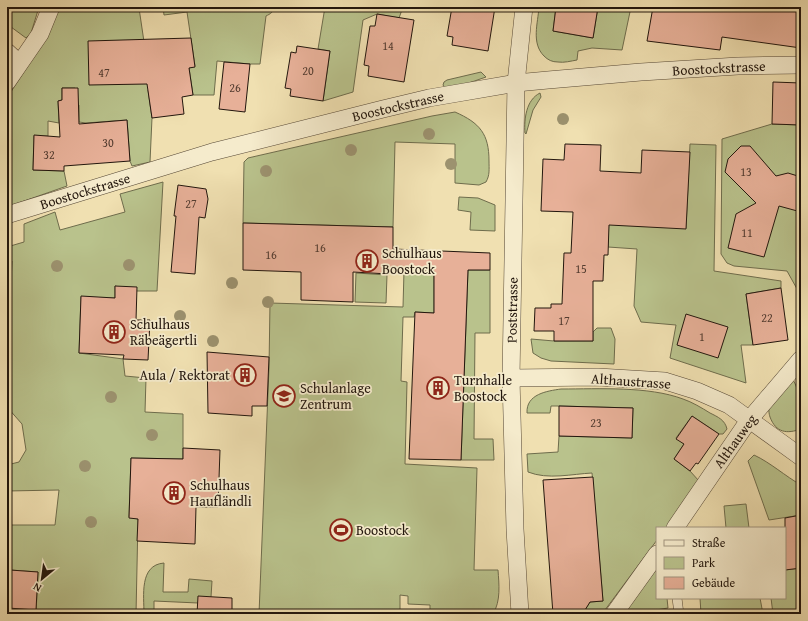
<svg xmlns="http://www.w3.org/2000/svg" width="808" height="621" font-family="'Gentium Book Plus',serif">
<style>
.green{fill:#b9c28c;stroke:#6e6c4c}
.building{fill:#e7b098;stroke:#22160d}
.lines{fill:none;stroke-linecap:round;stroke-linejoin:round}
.service-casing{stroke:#564836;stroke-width:10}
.minor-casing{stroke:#564836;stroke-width:18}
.service{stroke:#f5ebcc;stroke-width:9}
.minor{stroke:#f5ebcc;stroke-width:17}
.tree{fill:#9c926f}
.labels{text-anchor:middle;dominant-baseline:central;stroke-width:3.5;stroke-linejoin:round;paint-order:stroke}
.number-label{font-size:12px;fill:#533c30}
.street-label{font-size:14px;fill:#22160d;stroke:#f5ebcc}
.poi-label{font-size:14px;fill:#22160d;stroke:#f5ebcc;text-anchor:start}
</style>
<rect width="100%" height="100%" fill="#f0e0b1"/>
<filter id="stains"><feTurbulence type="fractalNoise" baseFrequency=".005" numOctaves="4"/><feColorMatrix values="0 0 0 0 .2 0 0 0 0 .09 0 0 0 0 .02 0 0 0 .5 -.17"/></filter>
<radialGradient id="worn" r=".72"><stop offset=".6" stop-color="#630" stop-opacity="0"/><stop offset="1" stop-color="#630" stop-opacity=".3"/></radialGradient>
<g class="green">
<polygon points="7,7 39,7 31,33 26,38 7,24"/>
<polygon points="59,7 85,7 111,10 111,7 141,7 139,8 151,89 148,90 152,118 150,162 132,166 130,161 127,120 86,123 79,122 79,105 76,105 75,88 62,88 62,100 58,101 59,123 48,121 48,136 34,136 33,170 64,171 67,186 7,207 7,98 27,67"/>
<path d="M163,7H274C274,12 270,14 266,16L260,64H250L217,61L214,95H193L189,68L195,66L187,12L164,15Z"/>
<polygon points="325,7 403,7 399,18 377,14 363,20 353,92 323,101 330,51 318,49"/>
<path d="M539,7H556L553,31L593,38L598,7H631L622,50L592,48L578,51L577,60C571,61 564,63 558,62C552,62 548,60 544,56C531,43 538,23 539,7Z"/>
<polygon points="481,72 486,77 463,85 445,88 443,85 444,82 447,80"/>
<path d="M540,93L541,97L533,110L526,134L525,133C524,119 526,100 540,93Z"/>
<path d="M455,112C480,123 489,134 489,161C489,169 490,175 486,182L479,185L455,183V144L395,142L393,227L243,223L244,162L248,158L432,116Z"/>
<polygon points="772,124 801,125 801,296 787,271 734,266 727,263 721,254 722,139"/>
<polygon points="690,144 716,145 714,271 781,281 781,288 746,294 753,345 741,345 746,383 670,358 676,325 641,322 634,306 637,249 608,247 610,188 638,226 686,228"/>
<polygon points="163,182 157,291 137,291 115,286 115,298 81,297 79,353 123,359 125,376 146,378 145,412 183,414 183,459 131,458 129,517 138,519 136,614 36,614 38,572 10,570 7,608 7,525 55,525 59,490 7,491 7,465 19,462 26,450 22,424 7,407 7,303 10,302 12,261 7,260 7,247 24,242 24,224 55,212 60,230 125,212 120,194"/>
<polygon points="459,197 478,198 495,205 495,231 470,230 471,212 458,210"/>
<polygon points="468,270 490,270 490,333 475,333 474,439 493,439 494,460 461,460"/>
<path d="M404,271H434V313L415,312L414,317H403L401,381L407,382L405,464L477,468L474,570H498C499,584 501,601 493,614H430V605L408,604V596L400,595V614H259L269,368L270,303L403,307Z"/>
<polygon points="356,273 387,275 386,303 355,302"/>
<polygon points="597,328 611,328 615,339 614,364 551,361 541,358 533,353 531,339 554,341 593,341 593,332"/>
<path d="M792,377L801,397V429C787,434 776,433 770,417C769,414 768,408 770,405C772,399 787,383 792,377Z"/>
<path d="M561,389C599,389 648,386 683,399C692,402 702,408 710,413C718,417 725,420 727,429L723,434H719L692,416L676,438L684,444L674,459L690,471L699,481L666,528H657V540L602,614H579V612L585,610L590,602L603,601L592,473C572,474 548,480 528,472L527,454L558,452L559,436L632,438L633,408L559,406H551L550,413H527C526,394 547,391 561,389Z"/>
<path d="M754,455C771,463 785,476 801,485V515L769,520L748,461Z"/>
<polygon points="746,504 749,528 726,528 724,506"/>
<path d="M164,563L163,592H188L189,579L212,581L211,597L198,603L154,601V614H144C144,596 139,565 164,563Z"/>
<polygon points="801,568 801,614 773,614 771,598 785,598 785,570"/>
<polygon points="654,571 657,572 657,598 667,598 668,608 644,612 644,614 620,614"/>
<polygon points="700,598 760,598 763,614 701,614"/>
</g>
<g class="building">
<polygon points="452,7 495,7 488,51 452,45 453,37 447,36"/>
<polygon points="556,7 598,7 593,38 553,31"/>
<polygon points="653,7 801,7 801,48 722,37 720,50 647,41"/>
<polygon points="377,14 414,20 404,82 368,76 369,66 364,65 370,26 375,26"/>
<polygon points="191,38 195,67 189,68 193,95 182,97 184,114 152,118 147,84 89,85 88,41"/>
<polygon points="297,46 330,51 323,101 290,96 291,89 285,88 291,52 296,53"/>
<polygon points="224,62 250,64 245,112 219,109"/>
<polygon points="773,82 801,83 801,125 772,124"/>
<polygon points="62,88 78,88 79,124 127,120 130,161 64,166 64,171 33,170 34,135 60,137 58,101 62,100"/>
<polygon points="565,144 601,145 600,171 641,173 642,150 690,152 686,229 609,225 608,255 604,255 603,281 593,281 593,341 554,341 554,331 534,331 535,308 551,308 551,304 562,304 564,253 571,253 573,212 541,211 543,159 564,160"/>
<polygon points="741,146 750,146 776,176 788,173 801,177 801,212 779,206 764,257 728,248 736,214 756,203 725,172 728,159"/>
<polygon points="178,185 206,189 208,199 205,218 199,217 195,274 171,272 176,216 174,216"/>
<polygon points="243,223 393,227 393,249 490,253 490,270 468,270 461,460 409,459 415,312 434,313 434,271 389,271 389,274 353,272 353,302 301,300 301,272 243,270"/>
<polygon points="115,286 137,287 136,320 150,320 148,360 123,359 124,355 79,353 81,296 115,298"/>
<polygon points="781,288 788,340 753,345 746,294"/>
<polygon points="686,314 728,327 718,358 677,345"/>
<polygon points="207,352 269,357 267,406 252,406 252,416 208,413"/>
<polygon points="559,406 633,408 632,438 559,436"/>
<polygon points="692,416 719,434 698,464 696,463 690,471 674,459 684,444 676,439"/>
<polygon points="183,448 220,450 218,507 196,507 195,544 137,541 138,519 129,518 131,458 183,459"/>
<polygon points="593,477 603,601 590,602 585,610 579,612 579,614 553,614 543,480"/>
<polygon points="801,515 801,568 785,570 785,518"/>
<polygon points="10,570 38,572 36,610 8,608"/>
<polygon points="198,596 232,598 232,614 197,614"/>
</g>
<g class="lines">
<g class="service-casing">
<polyline id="service" points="677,598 679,614"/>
</g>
<g class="minor-casing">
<g id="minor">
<polyline points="7,52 19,63"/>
<polyline points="7,82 40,34 51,7"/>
<polyline points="7,215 212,152 383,109 429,98 516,83 548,80 641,72 738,66 801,65"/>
<polyline points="511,378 598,377 665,381 697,391 729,405 801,457"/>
<polyline points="675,528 749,420 801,359"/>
<polyline points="520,614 515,529 511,378 516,83 524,7"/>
<polyline points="614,614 657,554"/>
</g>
</g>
<use href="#service" class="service"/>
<use href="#minor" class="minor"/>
</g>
<g class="tree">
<circle cx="563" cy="119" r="6"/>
<circle cx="429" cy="134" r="6"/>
<circle cx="351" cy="150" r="6"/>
<circle cx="451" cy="164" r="6"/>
<circle cx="266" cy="171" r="6"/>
<circle cx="129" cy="265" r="6"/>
<circle cx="57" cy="266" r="6"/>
<circle cx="232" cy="283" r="6"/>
<circle cx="268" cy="302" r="6"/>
<circle cx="180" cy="316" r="6"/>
<circle cx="213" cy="341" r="6"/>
<circle cx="111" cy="397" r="6"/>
<circle cx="152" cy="435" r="6"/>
<circle cx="85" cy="466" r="6"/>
<circle cx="91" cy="522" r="6"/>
</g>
<defs>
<g id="building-ring" transform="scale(1.15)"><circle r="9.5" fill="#f5ebcc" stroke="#8f2418" stroke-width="1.5"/><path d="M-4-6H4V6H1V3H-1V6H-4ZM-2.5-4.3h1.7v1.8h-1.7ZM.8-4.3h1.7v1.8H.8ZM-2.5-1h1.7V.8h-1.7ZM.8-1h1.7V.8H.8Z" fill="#8f2418"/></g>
<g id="school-ring" transform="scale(1.15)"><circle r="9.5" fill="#f5ebcc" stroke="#8f2418" stroke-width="1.5"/><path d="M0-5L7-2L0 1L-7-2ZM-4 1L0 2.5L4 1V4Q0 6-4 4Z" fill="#8f2418"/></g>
<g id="stadium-ring" transform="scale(1.15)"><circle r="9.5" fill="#f5ebcc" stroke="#8f2418" stroke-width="1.5"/><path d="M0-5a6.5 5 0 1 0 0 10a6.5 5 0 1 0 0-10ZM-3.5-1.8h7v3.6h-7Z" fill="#8f2418"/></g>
</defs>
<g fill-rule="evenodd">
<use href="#building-ring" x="367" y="261"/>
<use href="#building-ring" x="114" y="332"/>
<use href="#building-ring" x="245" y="375"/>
<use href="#building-ring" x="438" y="388"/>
<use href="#school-ring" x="284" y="396"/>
<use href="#building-ring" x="174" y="493"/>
<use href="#stadium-ring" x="341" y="530"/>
</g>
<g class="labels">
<g class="number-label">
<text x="388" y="45">14</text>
<text x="308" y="70">20</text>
<text x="104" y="72">47</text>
<text x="235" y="87">26</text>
<text x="108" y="142">30</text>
<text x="49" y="154">32</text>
<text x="746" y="171">13</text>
<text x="191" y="203">27</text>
<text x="747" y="232">11</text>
<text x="320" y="247">16</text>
<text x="271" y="254">16</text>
<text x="581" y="268">15</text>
<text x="767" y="317">22</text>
<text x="564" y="320">17</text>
<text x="702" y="336">1</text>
<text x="596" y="422">23</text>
</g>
<g class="street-label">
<text transform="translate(719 68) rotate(-3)">Boostockstrasse</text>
<text transform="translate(398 106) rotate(-13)">Boostockstrasse</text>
<text transform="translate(85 191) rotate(-17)">Boostockstrasse</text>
<text transform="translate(512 310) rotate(-89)">Poststrasse</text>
<text transform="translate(631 381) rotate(4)">Althaustrasse</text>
<text transform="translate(735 441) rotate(-54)">Althauweg</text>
</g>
<g class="poi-label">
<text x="382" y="253">Schulhaus<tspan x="382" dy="16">Boostock</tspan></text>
<text x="130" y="324">Schulhaus<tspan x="130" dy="16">Räbeägertli</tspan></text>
<text x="230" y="375" text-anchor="end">Aula / Rektorat</text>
<text x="454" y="380">Turnhalle<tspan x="454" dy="16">Boostock</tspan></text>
<text x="300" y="388">Schulanlage<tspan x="300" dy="16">Zentrum</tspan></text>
<text x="190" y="485">Schulhaus<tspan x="190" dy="16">Haufländli</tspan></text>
<text x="356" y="530">Boostock</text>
</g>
</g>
<rect width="808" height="621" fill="none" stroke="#f0e0b1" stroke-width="24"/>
<rect x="8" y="8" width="792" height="605" fill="none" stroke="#22160d" stroke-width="2"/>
<rect x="12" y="12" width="784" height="597" fill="none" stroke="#22160d"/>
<rect x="656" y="527" width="130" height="72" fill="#f5ebcc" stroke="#a19680"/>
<rect x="664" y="540" width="20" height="6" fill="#f5ebcc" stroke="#a19680"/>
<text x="692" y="547" font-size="12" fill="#22160d">Straße</text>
<rect x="664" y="557" width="20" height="12" fill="#b9c28c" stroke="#a19680"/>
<text x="692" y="567" font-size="12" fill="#22160d">Park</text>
<rect x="664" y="577" width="20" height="12" fill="#e7b098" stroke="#a19680"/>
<text x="692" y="587" font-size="12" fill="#22160d">Gebäude</text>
<g transform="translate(42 579) rotate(209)" stroke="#f5ebcc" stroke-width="3" paint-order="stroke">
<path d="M0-3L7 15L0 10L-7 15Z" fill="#22160d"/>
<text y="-6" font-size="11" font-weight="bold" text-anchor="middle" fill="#22160d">N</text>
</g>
<rect width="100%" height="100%" filter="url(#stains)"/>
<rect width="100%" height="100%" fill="url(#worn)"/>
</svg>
